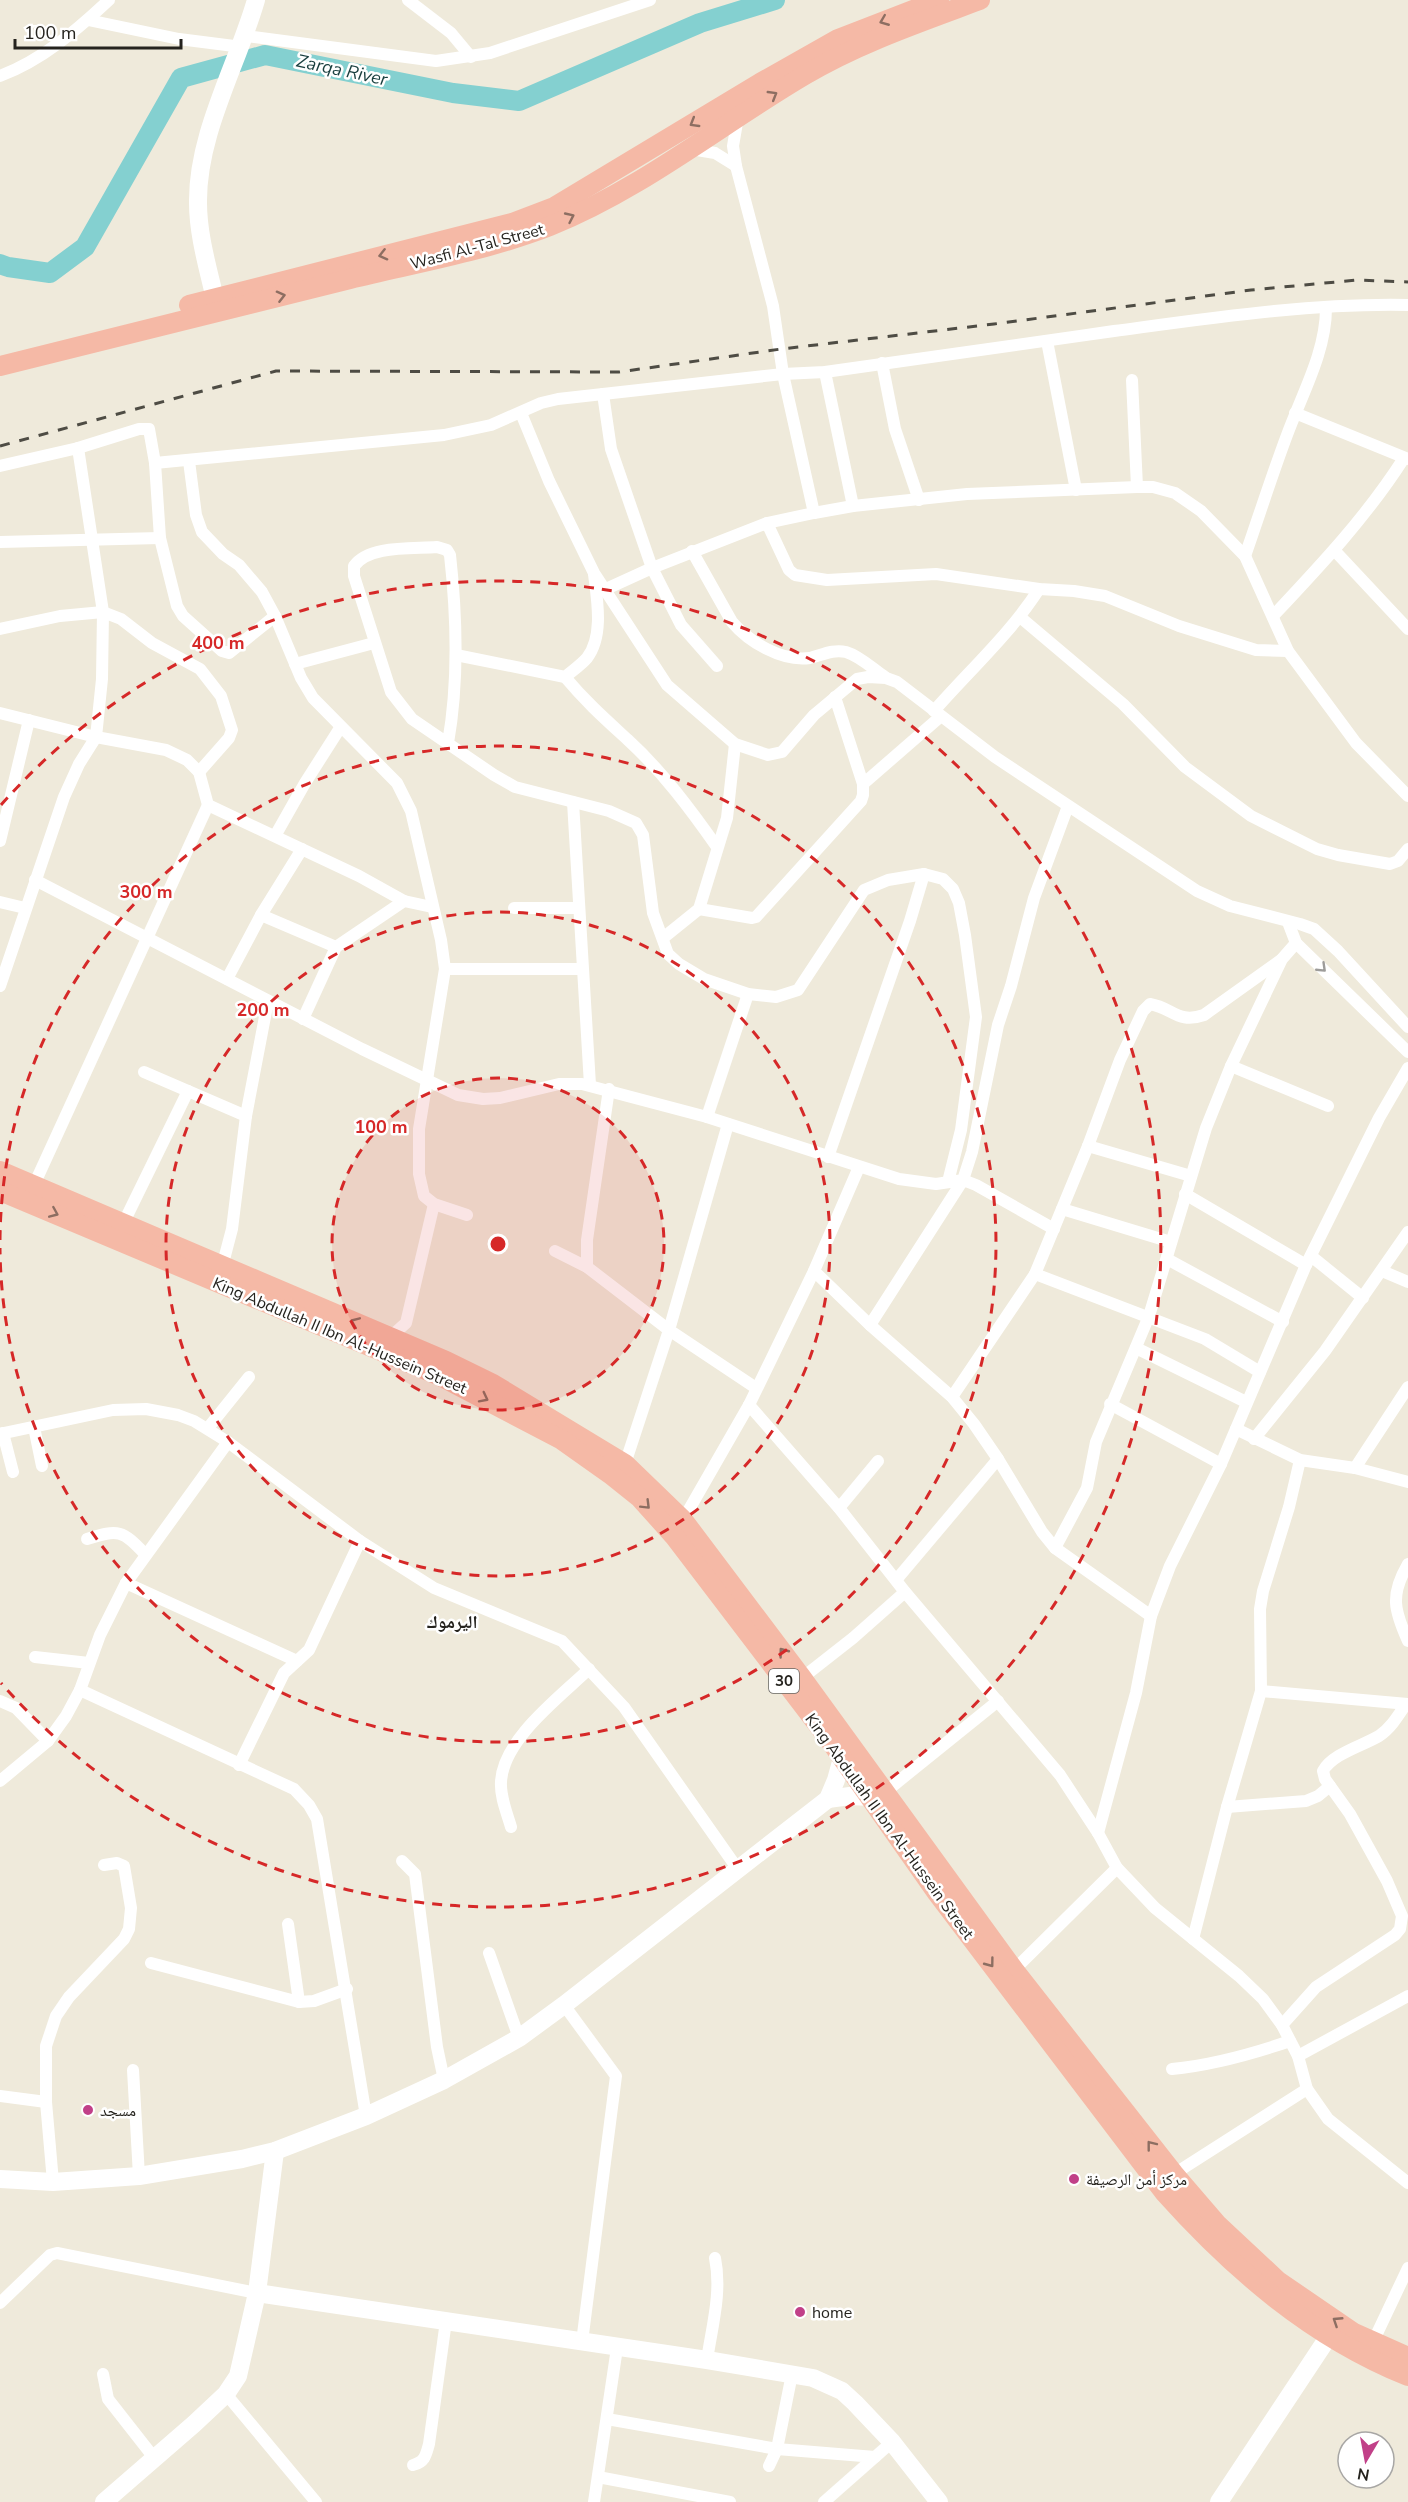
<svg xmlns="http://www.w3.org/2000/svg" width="1408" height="2502" viewBox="0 0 1408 2502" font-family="'Nunito Sans','Noto Naskh Arabic',sans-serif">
	<rect width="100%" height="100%" fill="#efeadb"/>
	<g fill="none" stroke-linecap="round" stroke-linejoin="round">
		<polyline stroke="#84d0d0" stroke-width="20" points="0,264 8,267 50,273 85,247 181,78 265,55 453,93 519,101 700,23 775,0"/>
		<g stroke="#fff" stroke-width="12">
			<polyline points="408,0 451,33 471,57"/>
			<polyline points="88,20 179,39 242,47"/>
			<polyline points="246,36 436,61 490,53 650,0"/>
			<path d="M0,76C42,60 76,31 109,0"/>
			<polyline points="738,117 733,146 736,166 773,306 783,374 814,513"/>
			<polyline points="691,149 715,153 736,166"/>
			<polyline points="1047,341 1076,490"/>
			<polyline points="882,363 895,429 919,500"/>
			<polyline points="825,372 853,506"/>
			<polyline points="1132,380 1137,487"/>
			<polyline points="603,394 611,449 652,568 681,625 717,666"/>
			<polyline points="521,413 549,481 594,573 667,685 735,744 768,755 782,752 814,715 857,679 868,677 886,678 897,682 995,757 1197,891 1230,906 1300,924 1314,929 1338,951 1408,1027"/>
			<polyline points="1295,413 1408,459"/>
			<polyline points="189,461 196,515 202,532 223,554 239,565 262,592 275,616 301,678 313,698 397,783 411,811 441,940 445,969 419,1129 419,1174 424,1196 434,1204 467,1215"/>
			<path d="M155,463L444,435L491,425L541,403L558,399L783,374L825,372C922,358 1018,345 1114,331C1211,318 1310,303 1408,305"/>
			<polyline points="0,466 78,448 139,429 149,429 155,463 160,538 177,606 183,616 222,651 229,653 275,616"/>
			<polyline points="767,523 789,570 795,575 827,580 936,574 1039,589 1074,591 1105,596 1179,626 1256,650 1288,651"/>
			<polyline points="0,542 160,538"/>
			<path d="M692,551L732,622C749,642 782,662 810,658C822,655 833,649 846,652C860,656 873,669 885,677"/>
			<polyline points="1335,551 1408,629"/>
			<path d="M1245,556C1259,516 1272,475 1287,435C1302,394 1326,352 1326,308"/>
			<polyline points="606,589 652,568 767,523 814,513 853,506 967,494 1137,487 1153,487 1175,493 1201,511 1245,556 1288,651 1356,743 1408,796"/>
			<path d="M1274,615C1321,565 1367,516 1404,458"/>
			<polyline points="1020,617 1123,704 1185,767 1251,816 1317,849 1338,855 1390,864 1398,861 1408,849"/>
			<polyline points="0,629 60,616 103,612 121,619 152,643 200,669 221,696 232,730 229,738 199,772"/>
			<path d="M456,655L565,677C572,671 581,665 587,658C604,636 597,599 594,574"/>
			<polyline points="295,664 374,643"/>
			<path d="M565,677C586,702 604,718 628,740C662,771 691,810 717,847"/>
			<path d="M934,711C969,671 1011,633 1039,589"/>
			<polyline points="0,713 96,737 166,750 187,760 199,772 208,805 359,876 404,901 432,907"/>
			<path d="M448,743C459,681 457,618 450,555L447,550L437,547C412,549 369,545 354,566V576L391,692L412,719L494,775L515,787L609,811L636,823L643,835L653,913L668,954L679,964L704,979L748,994L776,997L798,990L864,890L888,880L924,874L943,879L953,889L959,903L965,935L976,1017L961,1130L948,1182"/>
			<polyline points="863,784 940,717"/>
			<polyline points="573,802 590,1085"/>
			<polyline points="275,836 305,783 340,728"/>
			<polyline points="0,841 29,720"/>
			<polyline points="35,880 362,1049 458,1095 483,1099 500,1098 559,1084 582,1084 707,1117 899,1179 936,1184 963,1180 972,1152 998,1025 1011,986 1034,898 1068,806"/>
			<polyline points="0,902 25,908"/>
			<polyline points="514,908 579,908"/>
			<polyline points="699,909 752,918 756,917 861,801 863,795 863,784 835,697"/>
			<polyline points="261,915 336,947"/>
			<polyline points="1288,922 1296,943 1408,1052"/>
			<polyline points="663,938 699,909 727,818 735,744"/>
			<polyline points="445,969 582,969"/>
			<polyline points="227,979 261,915 302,849"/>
			<polyline points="0,986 64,797 79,764 96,737 102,679 103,612 78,448"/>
			<polyline points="303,1019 336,947 404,901"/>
			<polyline points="1231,1066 1328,1106"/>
			<polyline points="144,1072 246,1116"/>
			<polyline points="609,1089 587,1240 587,1267 669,1330 756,1388"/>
			<polyline points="707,1117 748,994"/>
			<polyline points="1088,1146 1191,1176"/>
			<polyline points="828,1157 910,921 924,874"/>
			<polyline points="34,1185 208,805"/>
			<polyline points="1185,1194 1306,1265"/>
			<polyline points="1062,1209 1171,1242"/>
			<polyline points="123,1224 188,1091"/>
			<polyline points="555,1251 587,1267"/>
			<polyline points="1311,1256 1363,1298"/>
			<polyline points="1167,1259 1283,1322"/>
			<polyline points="222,1267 232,1229 246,1116 268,1001"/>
			<polyline points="814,1271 870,1325 952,1397 974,1424 998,1459 1042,1532 1055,1548 1151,1616"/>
			<polyline points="1382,1271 1408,1282"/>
			<polyline points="1035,1274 1205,1339 1260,1372"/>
			<polyline points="870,1325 963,1180 976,1185 1054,1229"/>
			<polyline points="387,1340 406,1323 434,1204"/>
			<polyline points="1136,1348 1246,1402"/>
			<path d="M952,1397L1035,1274L1088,1146L1120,1060L1143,1011L1150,1004C1173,1008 1178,1024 1204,1015L1281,960"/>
			<polyline points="1110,1404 1221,1464"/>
			<polyline points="749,1405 839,1508 905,1592 1060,1775 1098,1833 1117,1868 1155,1908 1239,1976 1263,1999 1282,2025 1298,2056 1307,2089 1328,2119 1408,2183"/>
			<polyline points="34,1427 42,1466"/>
			<polyline points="208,1428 249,1377"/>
			<polyline points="1236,1429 1300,1460 1355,1468 1408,1482"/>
			<polyline points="3,1433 13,1472"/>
			<polyline points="0,1434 113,1410 146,1409 178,1415 194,1421 228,1442 360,1541 434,1588 562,1641 624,1707 737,1868"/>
			<polyline points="1254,1439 1325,1351 1408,1232"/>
			<polyline points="625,1464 669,1330 728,1124"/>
			<polyline points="1355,1468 1408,1387"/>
			<polyline points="839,1508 878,1461"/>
			<polyline points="683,1520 749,1405 814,1271 859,1167"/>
			<path d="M87,1539C119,1529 122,1530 145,1554"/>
			<polyline points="1055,1548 1087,1488 1096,1442 1149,1316 1206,1128 1231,1066 1282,959 1296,943"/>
			<path d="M1408,1564C1390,1595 1394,1610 1408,1641"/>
			<polyline points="897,1579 998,1459"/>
			<polyline points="126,1583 297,1661"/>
			<polyline points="35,1657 89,1663"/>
			<polyline points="802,1678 853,1638 905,1592"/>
			<polyline points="80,1690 294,1789 309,1805 317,1819 366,2116"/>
			<polyline points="1261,1691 1408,1704"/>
			<polyline points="0,1701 16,1708 48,1741"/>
			<polyline points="239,1765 284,1673 309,1650 360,1541"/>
			<polyline points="0,1781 48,1741 66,1716 80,1690 100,1635 126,1583 228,1442"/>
			<polyline points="884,1793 998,1701"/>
			<polyline points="1227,1807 1306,1801 1318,1796 1330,1786"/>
			<path d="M511,1827C507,1813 500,1797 501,1782C503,1739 560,1697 589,1669"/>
			<polyline points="1098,1833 1136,1693 1151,1616 1170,1566 1221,1464 1306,1265 1379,1118 1408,1068"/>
			<polyline points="402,1861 415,1874 437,2047 444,2080"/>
			<polyline points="288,1924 299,2002"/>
			<polyline points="1193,1939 1227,1807 1261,1691 1260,1609 1263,1591 1289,1507 1300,1460"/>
			<polyline points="489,1953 519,2038"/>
			<polyline points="151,1963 299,2002 314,2001 347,1989"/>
			<polyline points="1014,1970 1117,1868"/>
			<polyline points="564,2005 616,2076 582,2342"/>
			<path d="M1282,2025L1316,1987L1395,1935L1400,1929L1402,1916L1387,1881L1350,1814L1325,1779L1323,1771C1332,1754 1362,1746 1379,1736C1391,1728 1398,1716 1406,1704"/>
			<polyline points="1298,2056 1408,1996"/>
			<path d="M1172,2069C1213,2065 1252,2054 1290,2041"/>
			<polyline points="133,2070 139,2176"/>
			<polyline points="0,2096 46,2102"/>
			<polyline points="1174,2174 1307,2089"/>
			<polyline points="53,2182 46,2102 46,2046 56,2016 69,1997 124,1939 129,1929 131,1908 124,1866 117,1863 104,1865"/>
			<polyline points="0,2303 50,2255 57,2253 257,2293"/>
			<polyline points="1373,2342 1408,2268"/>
			<path d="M707,2360C712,2326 722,2292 715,2258"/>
			<polyline points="103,2374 108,2399 155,2459"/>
			<polyline points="226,2394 316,2502"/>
			<polyline points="607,2419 777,2449 875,2457"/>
			<path d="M413,2465C425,2462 426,2455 429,2444L446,2321"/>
			<polyline points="769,2466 777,2449 792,2374"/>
			<polyline points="598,2477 730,2502"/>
			<polyline points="594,2502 617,2348"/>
			<polyline points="824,2502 892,2442"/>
		</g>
		<g stroke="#fff" stroke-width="18">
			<path d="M215,299C208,268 198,235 198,203C197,134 237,66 256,0"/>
			<polyline points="828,1799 850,1796 871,1797"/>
			<polyline points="0,2179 53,2182 139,2176 242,2159 275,2151 366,2116 444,2080 519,2038 564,2005 828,1799 836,1780 842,1758"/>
			<polyline points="257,2293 707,2360 813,2378 842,2391 855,2403 892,2442 939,2502"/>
			<polyline points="104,2502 194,2424 226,2394 238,2376 257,2293 275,2151"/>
			<polyline points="1219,2502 1329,2336"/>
		</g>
		<g stroke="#f5b9a6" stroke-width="20">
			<polyline points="189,305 512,223 554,207 760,83 838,39 939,0"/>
			<path d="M0,366C117,337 233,308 350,279C416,263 486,251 550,226C642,189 720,125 805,75C859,43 921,22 980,0"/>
			<polyline points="0,1171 446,1361 493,1384 625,1464 683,1520 802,1678 1014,1970 1174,2174 1217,2224 1278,2281 1354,2333 1408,2357"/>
			<path d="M0,1191L438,1375L562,1440L610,1474L640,1498L674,1536L831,1742L937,1893L1164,2192C1233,2269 1311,2337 1408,2376"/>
		</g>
		<polyline stroke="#4e4c44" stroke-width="3" stroke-dasharray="10 10" stroke-linecap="butt" points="0,446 276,371 619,372 781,349 994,324 1251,290 1357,280 1408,282"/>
	</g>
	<defs><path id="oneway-chevron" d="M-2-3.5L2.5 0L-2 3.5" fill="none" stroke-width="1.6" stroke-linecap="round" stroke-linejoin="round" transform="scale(1.5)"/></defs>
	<g stroke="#8d6e62">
		<use href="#oneway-chevron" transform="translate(884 21) rotate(158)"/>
		<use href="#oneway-chevron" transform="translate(773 95) rotate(-31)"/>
		<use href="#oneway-chevron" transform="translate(694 123) rotate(149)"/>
		<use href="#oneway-chevron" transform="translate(570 217) rotate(-25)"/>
		<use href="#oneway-chevron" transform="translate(383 255) rotate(166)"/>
		<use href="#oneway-chevron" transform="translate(281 296) rotate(-14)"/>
		<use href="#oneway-chevron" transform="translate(54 1213) rotate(23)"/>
		<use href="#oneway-chevron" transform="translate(355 1322) rotate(-157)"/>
		<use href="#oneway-chevron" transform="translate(484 1398) rotate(27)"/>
		<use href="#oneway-chevron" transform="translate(646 1505) rotate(45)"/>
		<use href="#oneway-chevron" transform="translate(783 1652) rotate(-127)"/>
		<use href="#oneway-chevron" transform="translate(990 1963) rotate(53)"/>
		<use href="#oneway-chevron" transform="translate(1151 2145) rotate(-128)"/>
		<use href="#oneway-chevron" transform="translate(1337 2321) rotate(-147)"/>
	</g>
	<use stroke="#9d9c9a" href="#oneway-chevron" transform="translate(1322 968) rotate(44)"/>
	<circle cx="498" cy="1244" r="166" fill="#d62828" fill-opacity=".12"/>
	<g fill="none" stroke="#d62828" stroke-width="3" stroke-dasharray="10 8">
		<circle cx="498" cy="1244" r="166"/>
		<circle cx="498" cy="1244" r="332"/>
		<path d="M0 1240A498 498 0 1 1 0 1248"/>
		<path d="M1 805A663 663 0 1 1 1 1683"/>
	</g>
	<g fill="#c14088" stroke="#fff" stroke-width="2">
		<circle cx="88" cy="2110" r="6"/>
		<circle cx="1074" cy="2179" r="6"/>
		<circle cx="800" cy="2312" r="6"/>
	</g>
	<g text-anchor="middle" stroke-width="5" stroke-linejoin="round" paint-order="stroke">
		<rect fill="#fff" stroke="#666562" stroke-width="1.5" x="769" y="1669" width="30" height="24" rx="4.5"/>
		<g font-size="15" font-weight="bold" fill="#25231e">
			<text x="784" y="1686">30</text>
		</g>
		<g font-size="16" fill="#25231e" stroke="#fff">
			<text transform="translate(477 246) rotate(-15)" y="6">Wasfi Al-Tal Street</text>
			<text transform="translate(340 1335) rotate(23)" y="6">King Abdullah II Ibn Al-Hussein Street</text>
			<text transform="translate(890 1826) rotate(54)" y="6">King Abdullah II Ibn Al-Hussein Street</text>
		</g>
		<g font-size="16" fill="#25231e" stroke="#fff" text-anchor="start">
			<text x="100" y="2116">مسجد</text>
			<text x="1086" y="2185">مركز أمن الرصيفة</text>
			<text x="812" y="2318">home</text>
		</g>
		<g font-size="18" font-style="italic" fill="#1a3f3f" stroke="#fff">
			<text transform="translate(342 70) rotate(12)" y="6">Zarqa River</text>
		</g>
		<g font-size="18" font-weight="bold" fill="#25231e" stroke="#fff">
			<text x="452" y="1628">اليرموك</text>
		</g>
	</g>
	<circle cx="498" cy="1244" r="9" fill="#d62828" stroke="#fff" stroke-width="3"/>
	<g font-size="18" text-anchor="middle" font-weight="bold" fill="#d62828" stroke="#fff" stroke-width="5" stroke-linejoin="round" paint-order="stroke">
		<text x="218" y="649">400 m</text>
		<text x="146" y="898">300 m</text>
		<text x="263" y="1016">200 m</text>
		<text x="381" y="1133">100 m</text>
	</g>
	<g transform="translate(1366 2460) rotate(190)"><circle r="28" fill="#ffffff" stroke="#a8a7a5" stroke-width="1.5"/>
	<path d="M0-4.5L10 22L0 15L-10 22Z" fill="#c14088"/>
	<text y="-9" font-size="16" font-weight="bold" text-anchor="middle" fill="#25231e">N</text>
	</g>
	<path d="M15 39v9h166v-9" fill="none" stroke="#25231e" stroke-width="3"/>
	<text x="24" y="39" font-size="18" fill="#25231e" stroke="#ffffff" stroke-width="4.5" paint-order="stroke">100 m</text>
</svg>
